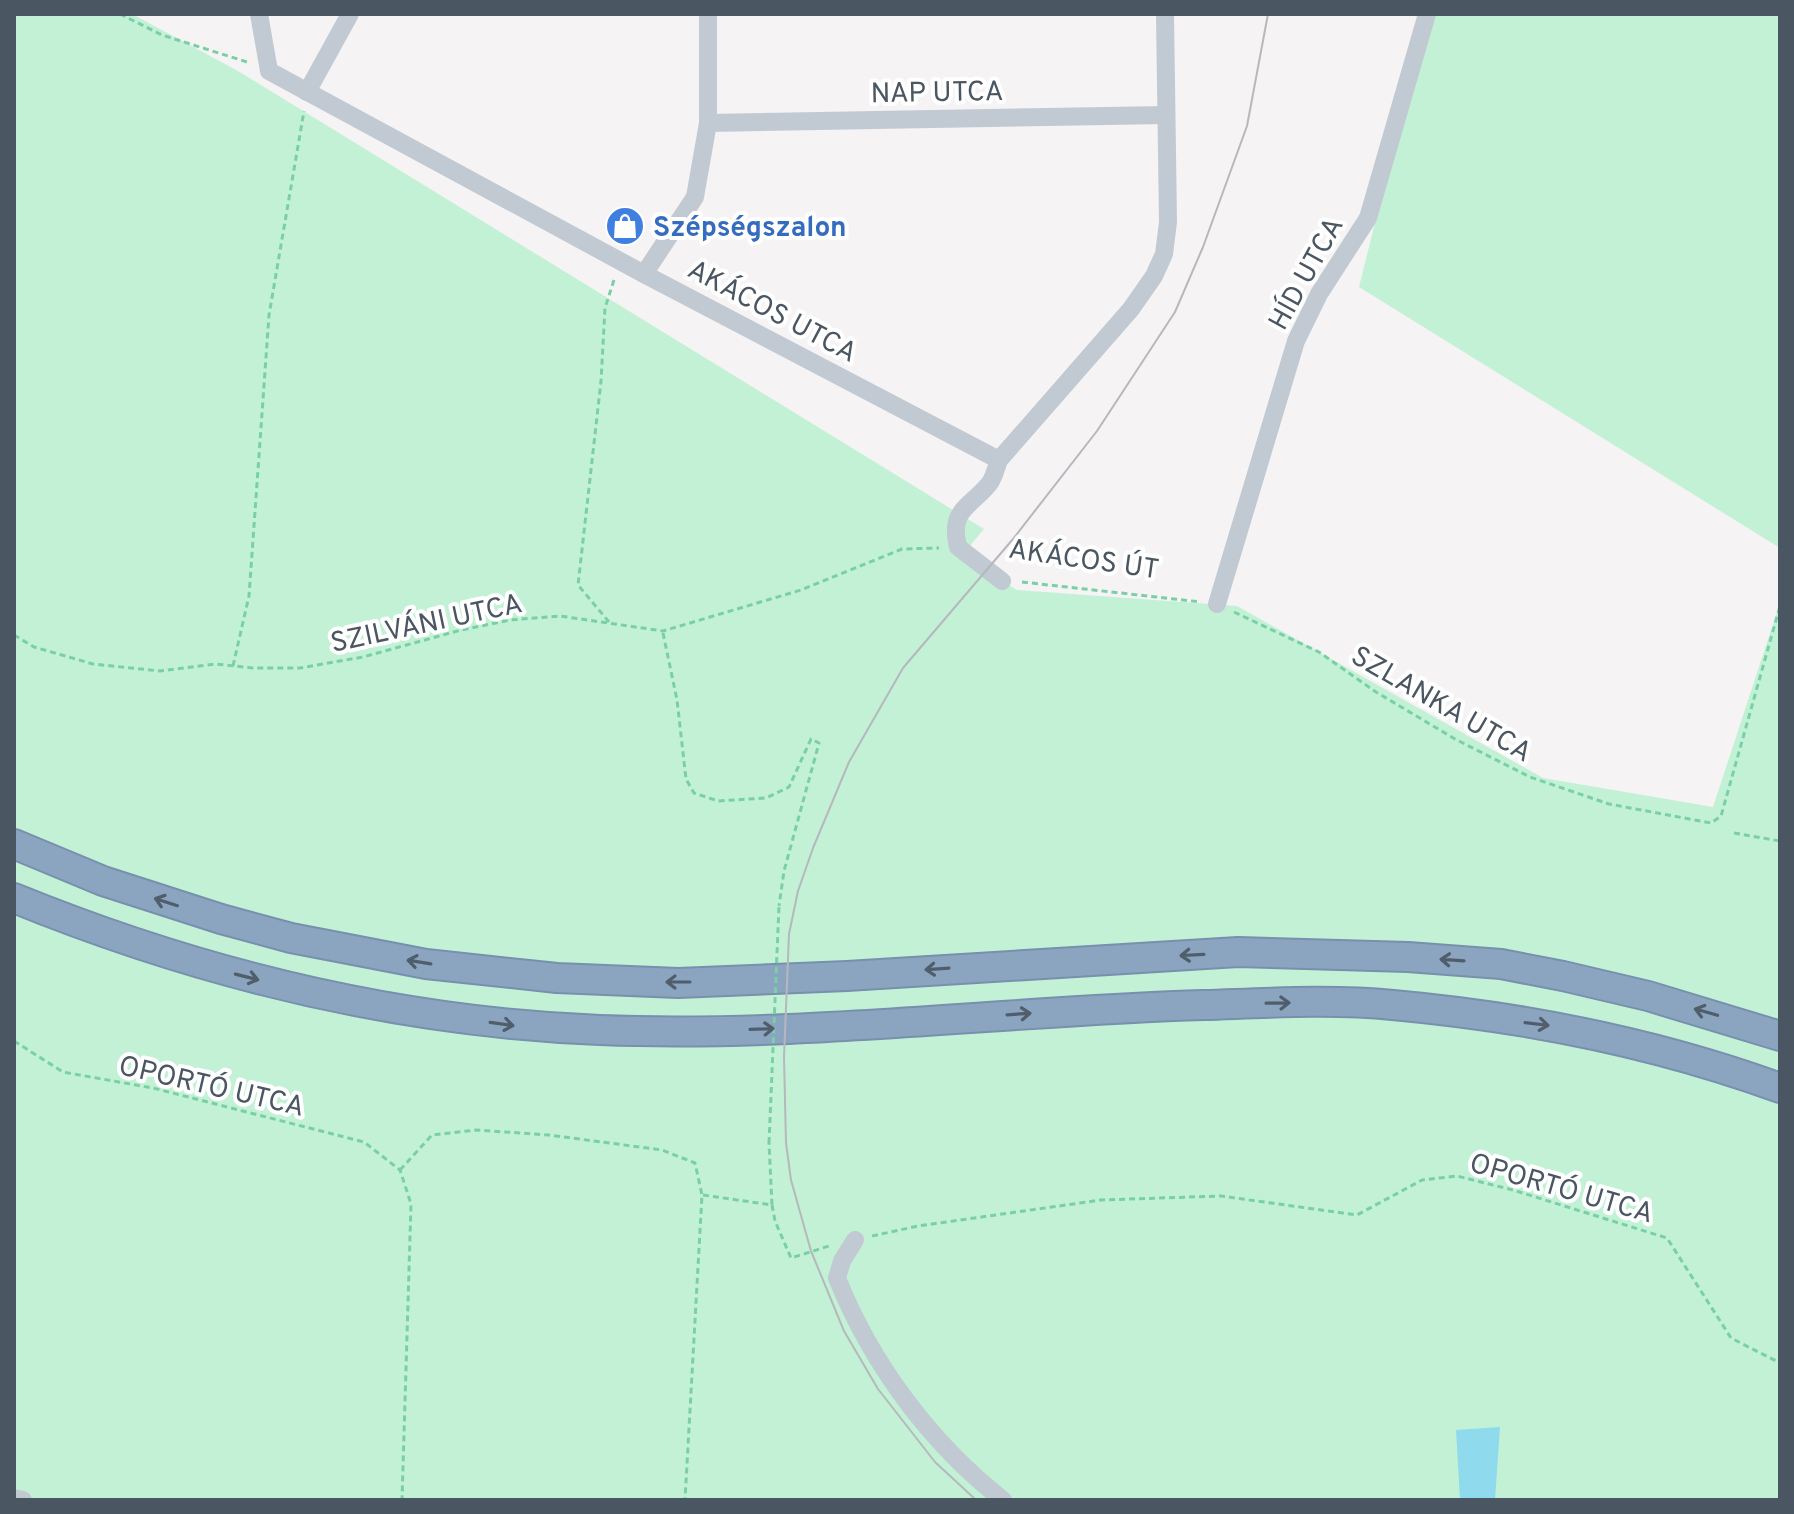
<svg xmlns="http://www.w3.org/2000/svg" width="1794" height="1514" viewBox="0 0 1794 1514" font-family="Overpass,sans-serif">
	<rect width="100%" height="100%" fill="#f5f3f3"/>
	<g fill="#c3f1d5">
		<polygon points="14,14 132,14 238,71 984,529 968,548 1002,581 1017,590 1237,606 1543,778 1713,807 1780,603 1780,1500 14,1500"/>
		<polygon points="1427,14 1780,14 1780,548 1359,287"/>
	</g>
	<polygon fill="#90daee" points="1500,1427 1495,1500 1460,1500 1456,1430"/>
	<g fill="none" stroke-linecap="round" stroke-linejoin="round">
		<defs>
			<g id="highway">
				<polyline points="14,844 103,881 221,919 291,938 426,964 557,978 678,983 847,976 1238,952 1408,957 1501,964 1563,976 1648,996 1780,1036"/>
				<path d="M14,898C201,974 398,1022 600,1030C801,1038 1003,1011 1204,1005C1267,1003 1331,999 1393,1005C1525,1017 1656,1043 1780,1088"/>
			</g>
		</defs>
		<use href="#highway" stroke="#7690ad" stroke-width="32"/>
		<g stroke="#7ad0a6" stroke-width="3" stroke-dasharray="6 4" stroke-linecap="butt">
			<polyline points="120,14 162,35 247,62"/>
			<polyline points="1022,582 1201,602"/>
			<polyline points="1234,612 1319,652 1376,692 1455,739 1530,777 1609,804 1711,823 1721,816 1780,606"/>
			<polyline points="609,622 578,585 601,381 605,308 614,280"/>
			<polyline points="663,633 677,700 686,779 694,793 718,801 766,798 789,787 811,739 819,743 784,871 779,906"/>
			<polyline points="14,635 34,647 93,664 160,671 216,664 253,668 300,668 363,657 461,630 510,620 560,616 663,631 801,590 902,549 939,548"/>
			<polyline points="233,666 249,596 269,315 304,111"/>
			<polyline points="1734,833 1780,841"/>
			<polyline points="14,1041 63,1072 153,1088 364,1142 400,1170 411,1204 402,1500"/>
			<polyline points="400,1170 432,1135 476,1130 549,1135 662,1150 695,1163 702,1195 685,1500"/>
			<polyline points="703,1195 772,1205 769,1143"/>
			<polyline points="772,1205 775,1221 791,1258 829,1246"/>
			<polyline points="872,1236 918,1226 1101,1200 1221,1196 1357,1215 1422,1180 1457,1176 1513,1190 1667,1238 1731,1338 1780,1363"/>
		</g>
		<g stroke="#c1cad2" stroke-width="18">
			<polyline points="259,14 269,71 644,274 999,460"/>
			<polyline points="307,92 350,14"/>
			<polyline points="708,123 1166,115"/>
			<polyline points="644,274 695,197 708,123 708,14"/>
			<path d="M1002,581L958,547C949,510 969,508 989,484C994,478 996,468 999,460L1131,309L1154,276L1164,254L1168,222L1165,14"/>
			<polyline points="1217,604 1296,341 1319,294 1368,218 1427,14"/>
			<path d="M855,1240L842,1261L837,1278C871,1363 930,1443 1003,1500"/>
			<polyline points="14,1498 23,1500"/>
		</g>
		<use href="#highway" stroke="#8ba5c1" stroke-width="28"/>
		<polyline stroke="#b5b8bd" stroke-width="2" points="976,1500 935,1462 878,1389 844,1331 811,1251 791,1180 786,1143 784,1057 789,934 798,891 813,848 849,762 903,668 1013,539 1097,431 1175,312 1203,247 1247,126 1268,14"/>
		<polyline stroke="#7ad0a6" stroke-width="3" stroke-dasharray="6 4" stroke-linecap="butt" points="769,1143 779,906"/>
	</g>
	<defs><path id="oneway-shaft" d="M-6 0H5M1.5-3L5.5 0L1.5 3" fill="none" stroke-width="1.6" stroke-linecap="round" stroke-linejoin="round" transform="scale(2)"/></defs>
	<g stroke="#505e6b">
		<use href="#oneway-shaft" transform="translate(166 902) rotate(-162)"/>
		<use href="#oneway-shaft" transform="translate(1192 955) rotate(177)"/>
		<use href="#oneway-shaft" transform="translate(1452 960) rotate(-176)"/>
		<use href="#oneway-shaft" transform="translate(419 962) rotate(-171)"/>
		<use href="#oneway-shaft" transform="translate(937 969) rotate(176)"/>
		<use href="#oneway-shaft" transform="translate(247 977) rotate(14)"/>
		<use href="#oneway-shaft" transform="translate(678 982) rotate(180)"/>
		<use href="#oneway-shaft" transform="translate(1278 1003) rotate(-1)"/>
		<use href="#oneway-shaft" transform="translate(1706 1012) rotate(-164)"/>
		<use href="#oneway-shaft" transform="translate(1019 1014) rotate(-4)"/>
		<use href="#oneway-shaft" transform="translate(502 1024) rotate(8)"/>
		<use href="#oneway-shaft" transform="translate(1537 1024) rotate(7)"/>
		<use href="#oneway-shaft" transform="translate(762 1029) rotate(-2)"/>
	</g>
	<defs>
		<symbol id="shop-disc" viewBox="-11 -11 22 22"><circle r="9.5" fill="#3f7fe0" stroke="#fff"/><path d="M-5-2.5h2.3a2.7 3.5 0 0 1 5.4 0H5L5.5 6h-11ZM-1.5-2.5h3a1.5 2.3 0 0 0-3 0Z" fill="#fff"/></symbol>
	</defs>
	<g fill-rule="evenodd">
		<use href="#shop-disc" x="603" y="204" width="44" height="44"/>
	</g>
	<g text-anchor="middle" stroke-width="8" stroke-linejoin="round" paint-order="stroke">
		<g font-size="28" fill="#4a5661" stroke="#fff">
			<text transform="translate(937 91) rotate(-1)" y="10">NAP UTCA</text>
			<text transform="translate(1305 273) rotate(-61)" y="10">HÍD UTCA</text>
			<text transform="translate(773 310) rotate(28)" y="10">AKÁCOS UTCA</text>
			<text transform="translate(1084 558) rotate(8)" y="10">AKÁCOS ÚT</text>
			<text transform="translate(426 622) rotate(-12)" y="10">SZILVÁNI UTCA</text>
			<text transform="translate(1442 703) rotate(30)" y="10">SZLANKA UTCA</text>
			<text transform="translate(212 1085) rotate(13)" y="10">OPORTÓ UTCA</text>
			<text transform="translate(1562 1187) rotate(16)" y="10">OPORTÓ UTCA</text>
		</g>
		<g font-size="28" font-weight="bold" fill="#366cbe" stroke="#fff" text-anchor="start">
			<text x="653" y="236">Szépségszalon</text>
		</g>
	</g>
	<rect width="1794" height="1514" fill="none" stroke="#4a5661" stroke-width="32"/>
</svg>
